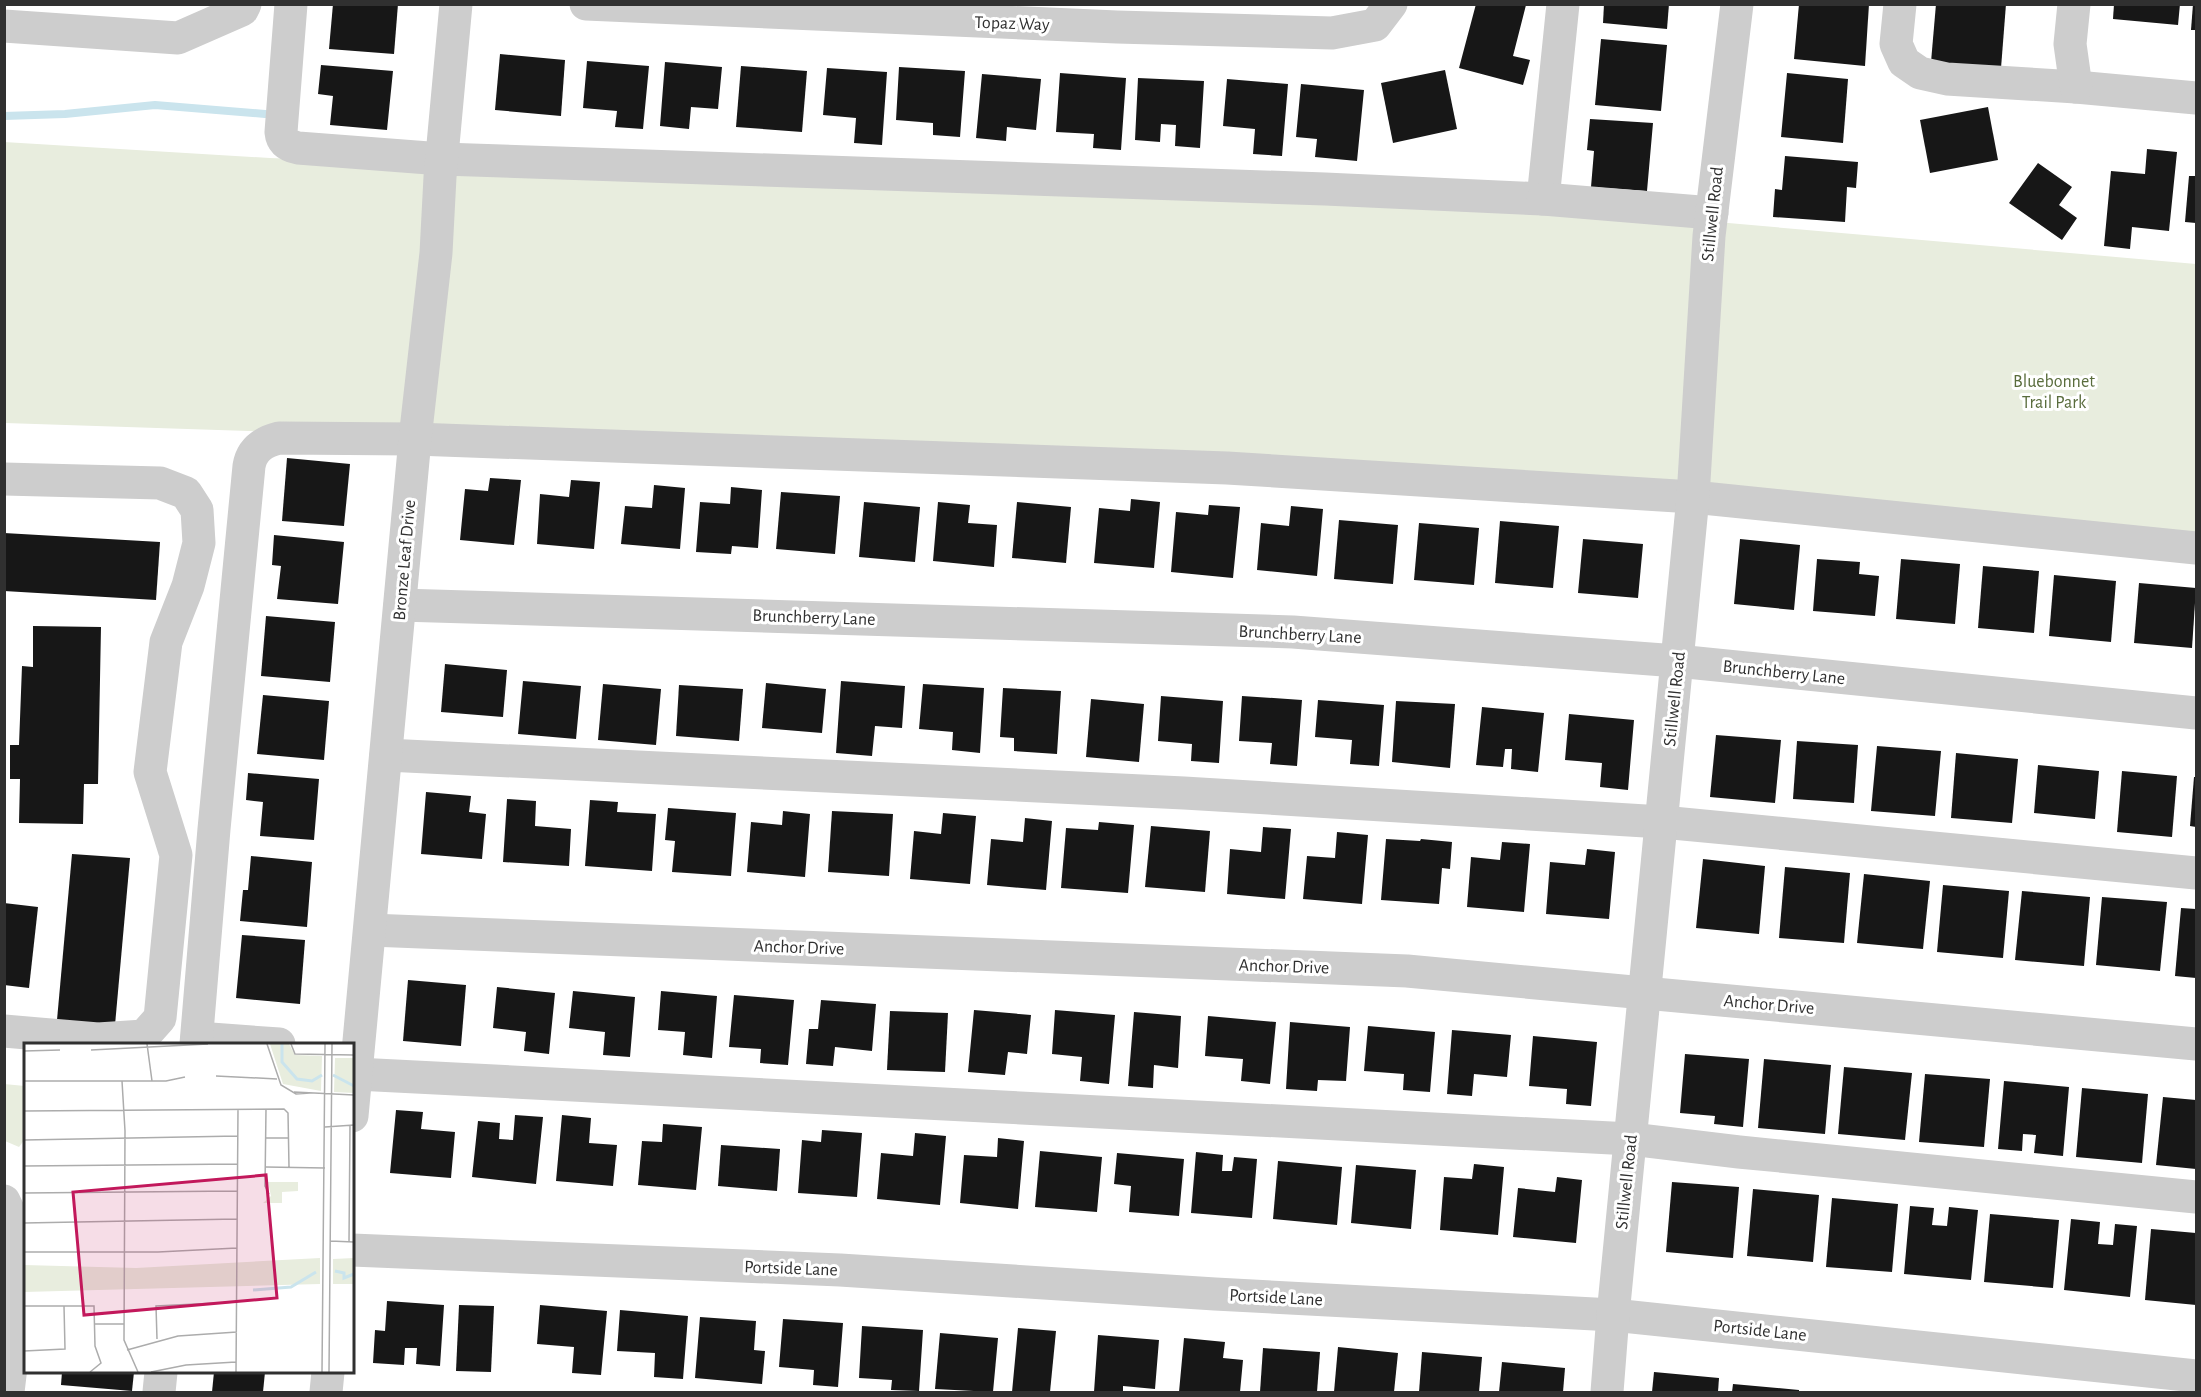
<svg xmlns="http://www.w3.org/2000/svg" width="2201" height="1397" viewBox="0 0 2201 1397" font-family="'Alegreya Sans',sans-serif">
	<rect width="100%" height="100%" fill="#fff"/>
	<g fill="#e8edde">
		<polygon points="4,142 270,158 1533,206 2196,264 2196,549 1563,474 5,423"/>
		<polygon points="4,1084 25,1086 25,1139 19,1147 5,1141"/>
	</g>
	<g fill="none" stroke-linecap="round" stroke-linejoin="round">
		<polyline stroke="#cae4ed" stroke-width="8" points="4,116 65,114 155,105 265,114"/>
	</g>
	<g fill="#171717">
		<polygon points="333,4 398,4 394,54 329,49"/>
		<polygon points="1476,4 1526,5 1513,56 1530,60 1523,85 1459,68"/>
		<polygon points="1604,4 1669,4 1667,29 1603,23"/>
		<polygon points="1799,4 1869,4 1865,66 1794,59"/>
		<polygon points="1936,4 2006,4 2001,68 1931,62"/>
		<polygon points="2114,4 2180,4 2178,25 2113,19"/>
		<polygon points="2193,4 2196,4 2196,30 2191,30"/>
		<polygon points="1601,39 1667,45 1661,111 1595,105"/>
		<polygon points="500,54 565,60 561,116 495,110"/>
		<polygon points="587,61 649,66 643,129 615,127 617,111 583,108"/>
		<polygon points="665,62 722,67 718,109 691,107 689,129 660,126"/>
		<polygon points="321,65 393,71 387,130 330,125 333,96 318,94"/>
		<polygon points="741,66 807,71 802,132 736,127"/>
		<polygon points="899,67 965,71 960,137 933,135 933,123 896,120"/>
		<polygon points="827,68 887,72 882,145 854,143 856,118 823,115"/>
		<polygon points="1445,70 1457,129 1393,143 1381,83"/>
		<polygon points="1060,73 1126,78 1121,150 1093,148 1094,134 1056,132"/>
		<polygon points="1787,73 1848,79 1843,143 1781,137"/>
		<polygon points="982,74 1041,79 1036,130 1007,127 1006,141 976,138"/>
		<polygon points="1138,78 1204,81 1200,148 1175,146 1176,125 1161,124 1160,142 1135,140"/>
		<polygon points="1227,79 1288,84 1282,156 1253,154 1255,129 1223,126"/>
		<polygon points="1301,84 1364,90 1357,161 1315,157 1317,139 1296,137"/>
		<polygon points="1988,107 1998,160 1930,173 1920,120"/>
		<polygon points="1590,119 1653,123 1647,191 1591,187 1594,151 1587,150"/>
		<polygon points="2147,149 2177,152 2169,231 2132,227 2130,249 2104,246 2111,171 2145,174"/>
		<polygon points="1785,156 1858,162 1856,188 1847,187 1845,222 1773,217 1775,189 1782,190"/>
		<polygon points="2038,163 2072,187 2059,205 2077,218 2062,240 2009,203"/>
		<polygon points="2189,176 2196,176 2196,223 2185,222"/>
		<polygon points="287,458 350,464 344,526 282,521"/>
		<polygon points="490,478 521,480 514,545 460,540 465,489 488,491"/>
		<polygon points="571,480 600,482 594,549 537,544 540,494 569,497"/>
		<polygon points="654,485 685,488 680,549 621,544 625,506 652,508"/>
		<polygon points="731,487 762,490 758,548 732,546 731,554 696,552 700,502 730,504"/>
		<polygon points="781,492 840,496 835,554 776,549"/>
		<polygon points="1131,499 1160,502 1154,568 1094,563 1099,508 1130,511"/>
		<polygon points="864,502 920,507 915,562 859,557"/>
		<polygon points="938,502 970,505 968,523 997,525 994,567 933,561"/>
		<polygon points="1017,502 1071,507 1066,563 1012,558"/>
		<polygon points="1209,505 1240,507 1233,578 1171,572 1176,512 1208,515"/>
		<polygon points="1291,506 1323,509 1317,576 1257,570 1261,523 1289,526"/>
		<polygon points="1339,520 1398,525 1393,584 1334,579"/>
		<polygon points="1500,521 1559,526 1553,588 1495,583"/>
		<polygon points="1419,523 1479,528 1474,585 1414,580"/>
		<polygon points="4,533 160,542 156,600 4,591"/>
		<polygon points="274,535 344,542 338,604 277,599 281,566 272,565"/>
		<polygon points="1583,539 1643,544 1638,598 1578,593"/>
		<polygon points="1740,539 1800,545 1794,610 1734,604"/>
		<polygon points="1817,559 1860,562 1859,574 1879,576 1875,616 1813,611"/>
		<polygon points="1901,559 1960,564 1955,624 1896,619"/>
		<polygon points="1983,566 2039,571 2034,633 1978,628"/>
		<polygon points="2054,575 2116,581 2111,642 2049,636"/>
		<polygon points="2139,583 2196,588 2192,648 2134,643"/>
		<polygon points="266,616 335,622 330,682 261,676"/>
		<polygon points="33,626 101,627 98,784 84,784 83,824 19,823 20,779 10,779 10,745 19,745 22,666 33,667"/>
		<polygon points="445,664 507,670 503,717 441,712"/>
		<polygon points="523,681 581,686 576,739 518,734"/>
		<polygon points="841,681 905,686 902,728 875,726 872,756 836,753"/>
		<polygon points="766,683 826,689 822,733 762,728"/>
		<polygon points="603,684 661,689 656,745 598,740"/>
		<polygon points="923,684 984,688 980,753 952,750 953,732 919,729"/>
		<polygon points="679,685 743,689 739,741 676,736"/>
		<polygon points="1003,688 1061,691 1057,754 1014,751 1014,738 1000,737"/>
		<polygon points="263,695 329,701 324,760 257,754"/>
		<polygon points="1161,696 1223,701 1219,763 1191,761 1192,744 1158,741"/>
		<polygon points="1242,696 1302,700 1297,766 1270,764 1272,743 1239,741"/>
		<polygon points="1091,699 1144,704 1139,762 1086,757"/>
		<polygon points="1318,700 1384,705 1379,766 1350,764 1352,740 1315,737"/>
		<polygon points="1396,701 1455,704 1450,768 1392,762"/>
		<polygon points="1482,707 1544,713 1538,772 1511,769 1512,749 1505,749 1503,767 1476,765"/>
		<polygon points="1569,714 1634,720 1628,790 1600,787 1602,763 1565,760"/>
		<polygon points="1716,735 1781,740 1775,803 1710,797"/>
		<polygon points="1797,741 1858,745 1854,803 1793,799"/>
		<polygon points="1877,746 1941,751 1935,816 1871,811"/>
		<polygon points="1956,753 2018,759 2012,823 1951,818"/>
		<polygon points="2038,765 2099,771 2095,819 2034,813"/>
		<polygon points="2122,771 2177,776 2172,837 2117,832"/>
		<polygon points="248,773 319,779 314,840 260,836 263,802 246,800"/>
		<polygon points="2194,777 2196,777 2196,827 2190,826"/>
		<polygon points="426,792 471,796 469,812 486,814 482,859 421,854"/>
		<polygon points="507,799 536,801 535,826 571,829 569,866 503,862"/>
		<polygon points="590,800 618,802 617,812 656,814 652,871 585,866"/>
		<polygon points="668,808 736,813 731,876 672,872 675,841 665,840"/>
		<polygon points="783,811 810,814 805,877 747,872 751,822 782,825"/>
		<polygon points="832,811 893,814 889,876 828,872"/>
		<polygon points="943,813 976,816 970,884 910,879 914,831 941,834"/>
		<polygon points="1025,818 1052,821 1046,890 987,885 991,839 1023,842"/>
		<polygon points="1099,822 1134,825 1128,893 1061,888 1066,828 1098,830"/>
		<polygon points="1151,826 1210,831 1205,892 1145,887"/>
		<polygon points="1263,827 1291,829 1285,899 1227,894 1230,849 1261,852"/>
		<polygon points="1337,832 1368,835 1362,904 1303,899 1307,856 1335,858"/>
		<polygon points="1386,839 1420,841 1421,839 1452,842 1450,869 1442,868 1439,904 1381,900"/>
		<polygon points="1502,842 1530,844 1524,912 1467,907 1471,857 1500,860"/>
		<polygon points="1587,849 1615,852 1609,919 1546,914 1550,862 1585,865"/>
		<polygon points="72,854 130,858 115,1025 57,1020"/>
		<polygon points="251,856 312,862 307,927 240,921 243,890 248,890"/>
		<polygon points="1703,859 1765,866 1759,934 1696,928"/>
		<polygon points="1785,867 1850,873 1844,943 1779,938"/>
		<polygon points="1864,874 1930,881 1923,949 1857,943"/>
		<polygon points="1943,885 2009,891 2003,958 1937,952"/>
		<polygon points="2022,891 2090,897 2084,966 2015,960"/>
		<polygon points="2102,897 2167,902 2160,971 2096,965"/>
		<polygon points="4,903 38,907 29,988 4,985"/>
		<polygon points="2181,908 2196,909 2196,978 2175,976"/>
		<polygon points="242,935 305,940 300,1004 236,998"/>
		<polygon points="408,980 466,985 461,1046 403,1041"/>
		<polygon points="497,987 555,993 549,1054 524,1051 526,1032 493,1028"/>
		<polygon points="573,991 635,997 630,1057 603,1055 605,1032 569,1028"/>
		<polygon points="661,991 717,996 712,1058 683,1055 685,1032 658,1030"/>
		<polygon points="734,995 794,1000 788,1065 760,1063 761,1049 729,1047"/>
		<polygon points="821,1000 876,1004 872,1051 835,1047 833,1066 806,1064 809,1029 818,1029"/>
		<polygon points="974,1010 1031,1015 1027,1054 1008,1052 1005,1075 968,1072"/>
		<polygon points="1055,1010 1115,1015 1109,1084 1080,1081 1082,1057 1052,1054"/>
		<polygon points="890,1011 948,1013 945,1072 887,1070"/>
		<polygon points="1134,1012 1181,1016 1178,1068 1154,1065 1153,1088 1128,1086"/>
		<polygon points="1208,1016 1276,1022 1270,1084 1241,1081 1243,1059 1205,1056"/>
		<polygon points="1290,1022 1350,1027 1346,1081 1318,1080 1317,1091 1286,1089"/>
		<polygon points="1368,1026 1435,1032 1430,1092 1403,1090 1404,1074 1364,1071"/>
		<polygon points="1452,1030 1511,1035 1507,1077 1474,1074 1472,1096 1447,1094"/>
		<polygon points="1533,1036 1597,1042 1591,1106 1566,1104 1567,1089 1529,1086"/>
		<polygon points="1685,1054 1749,1059 1743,1127 1714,1124 1715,1116 1680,1113"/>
		<polygon points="1764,1059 1831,1065 1825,1134 1758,1128"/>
		<polygon points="1844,1067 1912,1073 1905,1140 1838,1134"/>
		<polygon points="1925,1074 1990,1079 1984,1147 1919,1142"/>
		<polygon points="2004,1081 2069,1087 2063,1156 2034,1153 2036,1135 2023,1134 2022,1151 1998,1149"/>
		<polygon points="2082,1088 2148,1094 2142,1163 2076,1157"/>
		<polygon points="2163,1097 2196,1100 2196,1169 2156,1165"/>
		<polygon points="396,1110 423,1112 421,1129 455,1132 451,1178 390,1173"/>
		<polygon points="515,1115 543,1117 536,1184 472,1177 478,1121 500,1123 499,1139 513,1140"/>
		<polygon points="562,1115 591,1118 589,1143 617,1145 613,1186 556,1181"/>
		<polygon points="663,1124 702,1127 696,1190 638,1185 642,1141 662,1142"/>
		<polygon points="822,1130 862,1133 857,1197 798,1193 802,1140 821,1142"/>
		<polygon points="915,1133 946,1136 940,1205 877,1199 881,1153 913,1156"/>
		<polygon points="998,1138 1024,1141 1018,1209 960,1203 964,1155 997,1157"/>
		<polygon points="721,1145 780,1149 777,1191 718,1186"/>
		<polygon points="1040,1151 1102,1157 1097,1212 1035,1207"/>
		<polygon points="1196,1152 1223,1155 1222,1171 1232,1171 1234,1157 1257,1159 1252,1218 1191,1213"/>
		<polygon points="1117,1153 1184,1159 1179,1216 1129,1212 1131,1186 1114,1184"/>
		<polygon points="1278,1161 1342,1167 1337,1225 1273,1219"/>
		<polygon points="1474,1164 1504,1167 1498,1235 1440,1230 1444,1177 1472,1179"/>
		<polygon points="1356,1165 1416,1170 1411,1229 1351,1223"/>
		<polygon points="1557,1177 1582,1180 1576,1243 1513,1237 1518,1188 1555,1192"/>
		<polygon points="1672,1182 1739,1187 1733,1258 1666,1252"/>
		<polygon points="1753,1189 1819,1195 1813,1262 1747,1256"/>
		<polygon points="1832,1198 1898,1204 1892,1272 1826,1267"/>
		<polygon points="1910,1206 1934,1208 1932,1225 1947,1226 1949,1207 1978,1210 1971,1280 1904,1274"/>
		<polygon points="1990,1214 2059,1220 2053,1288 1984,1282"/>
		<polygon points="2071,1219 2100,1222 2098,1244 2113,1245 2115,1224 2137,1226 2130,1297 2064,1290"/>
		<polygon points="2151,1229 2196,1233 2196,1305 2145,1300"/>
		<polygon points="387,1301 444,1305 440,1366 416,1364 417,1348 405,1348 404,1365 373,1363 375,1330 385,1331"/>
		<polygon points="459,1305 494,1306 491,1372 456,1371"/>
		<polygon points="540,1305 607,1311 601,1375 572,1373 574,1347 537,1344"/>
		<polygon points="620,1310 688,1316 683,1379 654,1377 655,1353 617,1351"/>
		<polygon points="700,1317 756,1321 754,1350 765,1351 762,1384 695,1378"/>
		<polygon points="783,1319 843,1323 838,1387 813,1385 814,1370 779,1367"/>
		<polygon points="862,1326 923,1330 919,1391 891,1390 892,1380 859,1378"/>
		<polygon points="1018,1328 1056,1331 1050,1392 1012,1392"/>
		<polygon points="940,1333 998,1338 993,1392 935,1389"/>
		<polygon points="1098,1335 1159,1340 1155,1389 1123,1386 1123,1392 1094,1392"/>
		<polygon points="1184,1338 1225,1342 1223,1358 1243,1360 1240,1392 1179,1392"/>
		<polygon points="1338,1347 1398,1353 1394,1392 1334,1392"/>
		<polygon points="1263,1348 1320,1352 1317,1392 1260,1392"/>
		<polygon points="1422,1352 1482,1357 1479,1392 1419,1392"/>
		<polygon points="1502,1362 1565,1368 1563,1392 1499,1392"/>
		<polygon points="62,1372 134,1372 132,1391 61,1385"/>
		<polygon points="214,1372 265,1372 263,1392 212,1392"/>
		<polygon points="1654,1372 1719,1378 1718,1392 1652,1392"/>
		<polygon points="1733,1384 1799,1390 1799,1392 1732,1392"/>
	</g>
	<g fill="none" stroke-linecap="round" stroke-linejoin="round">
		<g stroke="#cdcdcd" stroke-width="33">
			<path d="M291,4L281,132C282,142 289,146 298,148L442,159L1325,189L1543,199L1563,4"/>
			<polyline points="586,4 1117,27 1332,33 1375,25 1391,4"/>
			<polyline points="1900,4 1896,44 1904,62 1920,73 1947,79 2076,87 2196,98"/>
			<polyline points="2074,4 2070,44 2076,87"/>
			<polyline points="4,26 178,38 242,10 245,4"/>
			<polyline points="1543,199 1712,213"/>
			<polyline points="4,479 160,483 186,493 197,510 199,543 188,586 166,642 150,772 176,855 160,1018 144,1036 98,1039 4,1031"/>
			<polyline points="400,605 1293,632 1677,661 2196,713"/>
			<polyline points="386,755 1184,793 1662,822 2196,873"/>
			<polyline points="370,930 1407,971 2196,1044"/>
			<polyline points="197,1038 279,1044"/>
			<path d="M196,1044L214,829L249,466C252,449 263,442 279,438L415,439L1227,468L1693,497L2196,548"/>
			<polyline points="356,1074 1631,1139 1739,1152 2196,1197"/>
			<polyline points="352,1116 415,439 436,253 440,177 456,4"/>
			<polyline points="4,1201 20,1235 22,1273 8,1392"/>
			<polyline points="352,1250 840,1270 1215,1294 1613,1315 2196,1376"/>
			<polyline points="159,1392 161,1372"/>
			<polyline points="326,1392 328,1372"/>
			<polyline points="1607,1392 1613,1315 1693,497 1709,236 1737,4"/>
		</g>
	</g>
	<g text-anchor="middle" stroke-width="6" stroke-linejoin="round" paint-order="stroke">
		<g font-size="18" fill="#303030" stroke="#fff">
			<text transform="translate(1012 23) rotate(2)" y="6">Topaz Way</text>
			<text transform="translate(1712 214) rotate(-84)" y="6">Stillwell Road</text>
			<text transform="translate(404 560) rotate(-85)" y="6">Bronze Leaf Drive</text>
			<text transform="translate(814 617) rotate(2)" y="6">Brunchberry Lane</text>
			<text transform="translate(1300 634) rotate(3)" y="6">Brunchberry Lane</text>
			<text transform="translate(1784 672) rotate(6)" y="6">Brunchberry Lane</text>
			<text transform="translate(1674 699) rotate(-84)" y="6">Stillwell Road</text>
			<text transform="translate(799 947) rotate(2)" y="6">Anchor Drive</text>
			<text transform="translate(1284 966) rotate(2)" y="6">Anchor Drive</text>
			<text transform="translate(1769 1004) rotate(5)" y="6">Anchor Drive</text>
			<text transform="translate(1626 1182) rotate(-84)" y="6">Stillwell Road</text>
			<text transform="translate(791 1268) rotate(2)" y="6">Portside Lane</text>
			<text transform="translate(1276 1297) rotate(3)" y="6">Portside Lane</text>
			<text transform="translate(1760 1330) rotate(6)" y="6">Portside Lane</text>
		</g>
		<g font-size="18" fill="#596c3c" stroke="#fff">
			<text x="2054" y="387">Bluebonnet<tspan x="2054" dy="21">Trail Park</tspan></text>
		</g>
	</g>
	<g transform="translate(24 1043)">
		<rect width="330" height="330" fill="#fff"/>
		<path d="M246,1H265L271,12L298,13L297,48L259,41ZM311,15H330V50L310,49ZM244,139H274V148L258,149V160H239L247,153ZM296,215V241L0,249V222L112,225ZM330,215V241H309V216Z" fill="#e8edde"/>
		<path fill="none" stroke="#cae4ed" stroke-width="3" d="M258,1V19L273,36L288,38L298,32M309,32L330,43M311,228L320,230V235L330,231M229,247L267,244L292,229"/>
		<path fill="none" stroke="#acacac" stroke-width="1.5" d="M123,1L128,38M243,1L257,42L272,51L286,50M267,1L271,11L330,12M67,7L184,1M0,8L36,7M192,33L253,36M0,38H142L161,34M98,38L101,88L100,297L114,329M270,49L330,52M242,66L241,143L245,151M0,68L260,66L264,70L265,124M301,84L330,82M242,95H264M0,97L214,93M0,123L214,121M242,124L301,125M0,150L213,148M0,180L213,176M306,198L330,199M325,199L326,82M0,209H134L213,205M0,263H70L71,303L77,320L66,329M71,281H100M133,296L132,263L213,259M103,307L154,293L213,289M0,308L41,306L40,263M127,329L162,322L212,319M212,329L214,66M298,329L301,1M305,329L308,1"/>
		<path fill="#c2185b" fill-opacity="0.15" stroke="#c2185b" stroke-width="3" d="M242,132L253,255L60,272L49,149Z"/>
		<rect width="330" height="330" fill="none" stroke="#303030" stroke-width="3"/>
	</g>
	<rect width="2201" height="1397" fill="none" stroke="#303030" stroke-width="12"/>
</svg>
